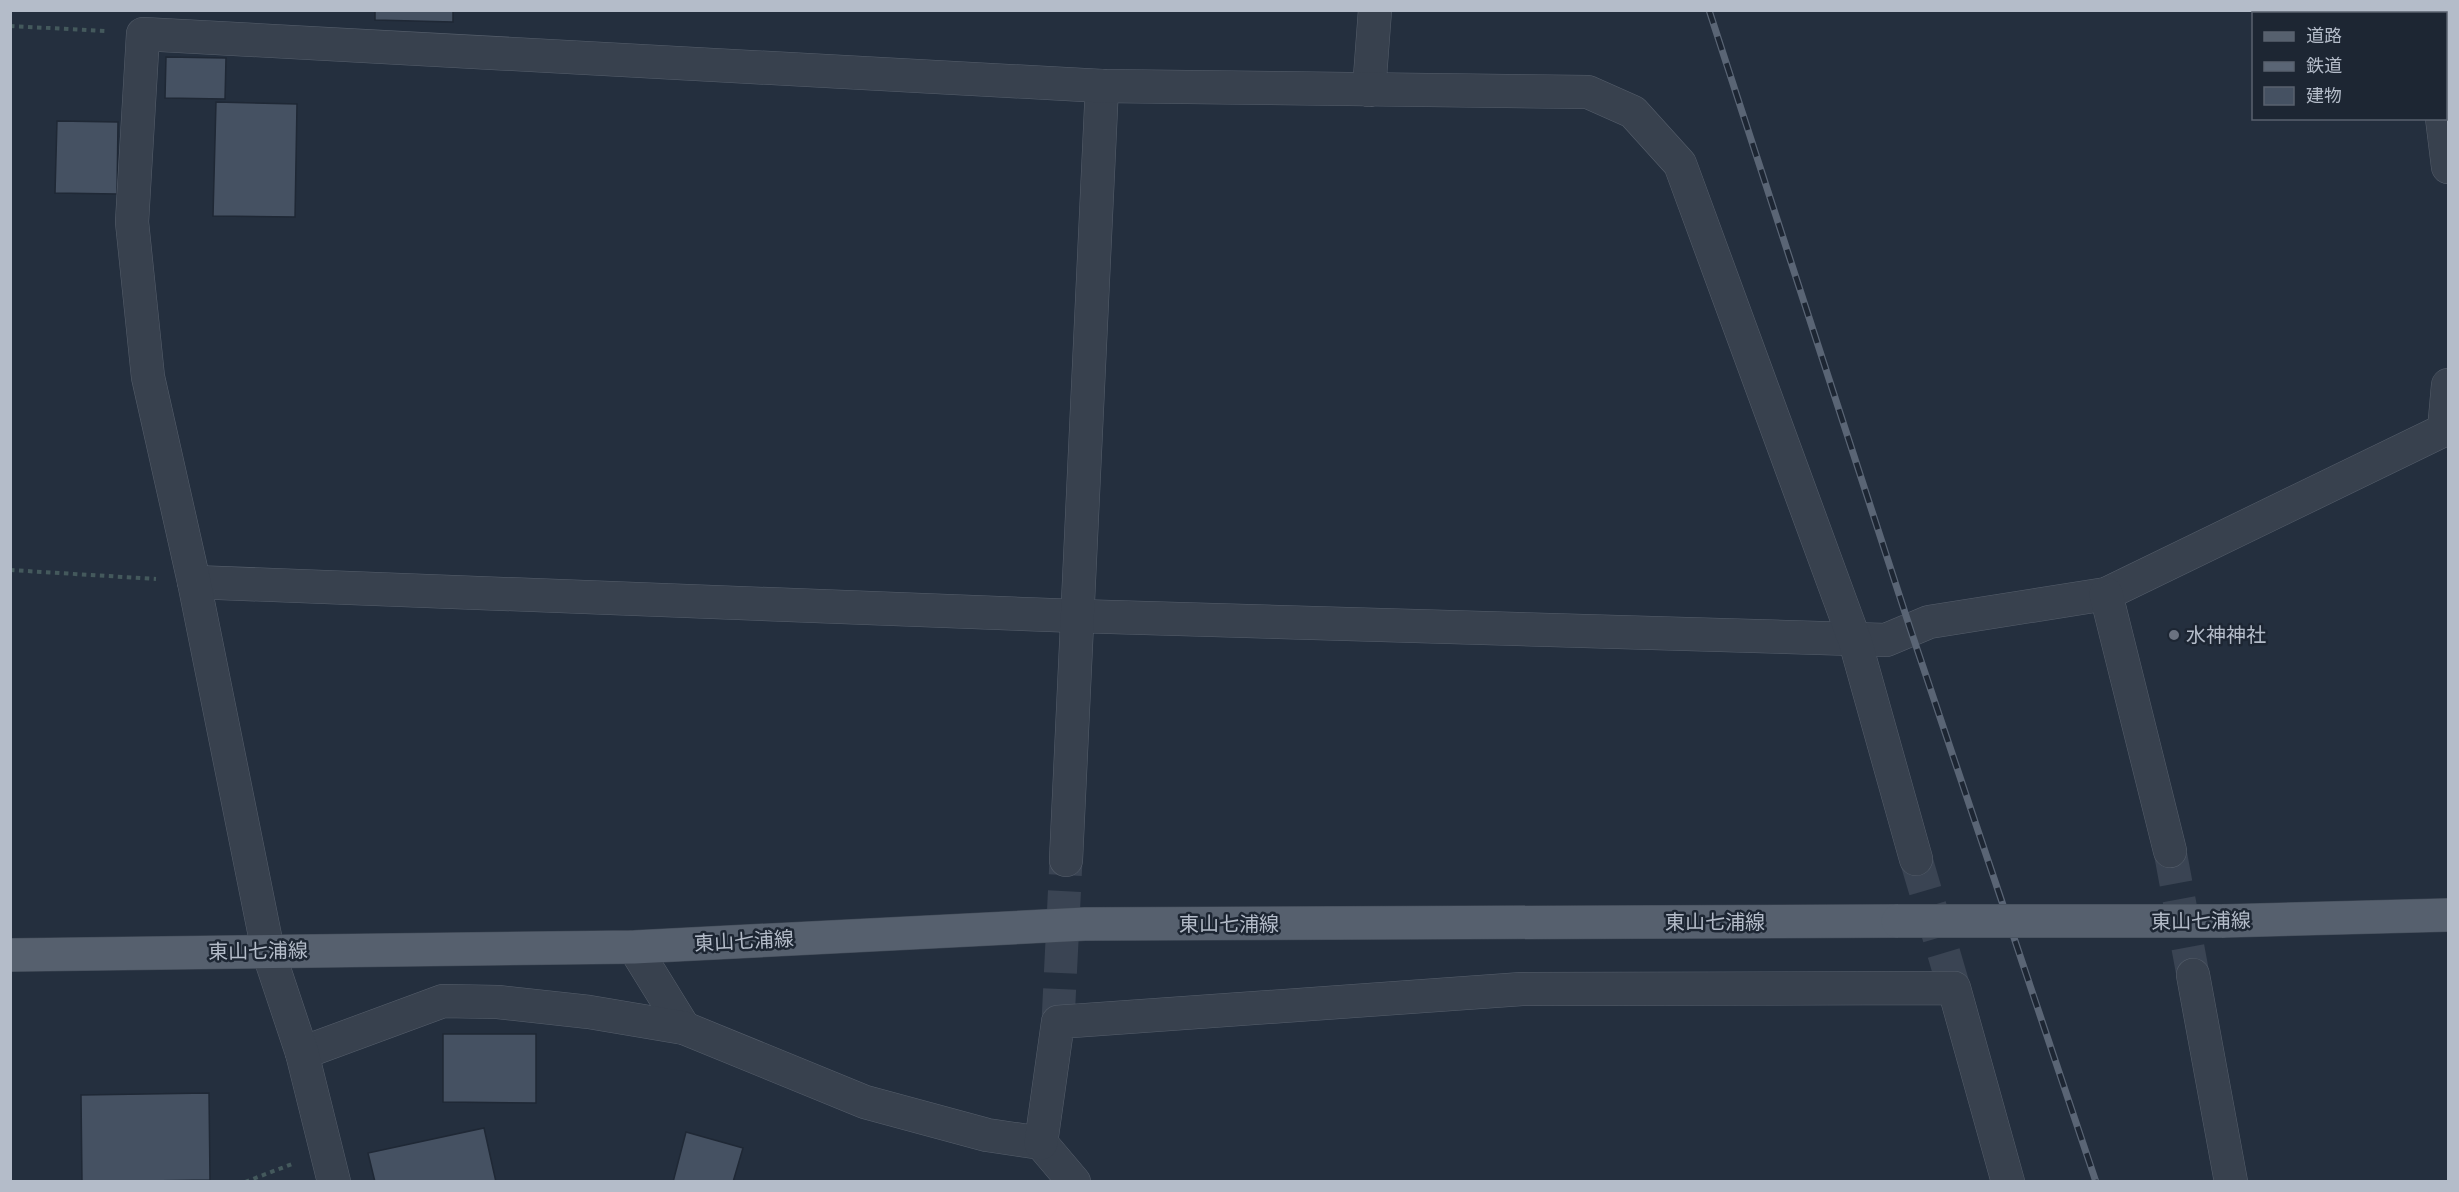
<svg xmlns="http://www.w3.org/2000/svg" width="2459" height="1192" viewBox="0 0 2459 1192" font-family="Lato,'Noto Sans JP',sans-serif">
	<rect width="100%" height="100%" fill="#242f3e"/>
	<g fill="#455162" stroke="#1f2835" stroke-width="1.5">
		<polygon points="375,10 453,10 453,22 375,20"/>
		<polygon points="166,57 226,58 225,99 165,98"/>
		<polygon points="216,102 297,104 295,217 213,216"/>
		<polygon points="57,121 118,122 117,194 55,193"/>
		<polygon points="443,1034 536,1034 536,1103 443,1102"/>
		<polygon points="209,1093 210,1180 82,1182 81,1095"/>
		<polygon points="484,1128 496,1182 375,1182 368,1153"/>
		<polygon points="686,1132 743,1148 733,1182 673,1182"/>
	</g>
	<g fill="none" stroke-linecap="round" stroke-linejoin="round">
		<g stroke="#3a4453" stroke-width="33" stroke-dasharray="33 16" stroke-linecap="butt">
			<polyline points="2170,851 2193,975"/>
			<polyline points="1916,859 1954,988"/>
			<polyline points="1058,1022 1066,860"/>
		</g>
		<defs>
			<g id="minor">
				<polyline points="2415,10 2416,14"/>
				<polyline points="1369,90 1375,10"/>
				<polyline points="2442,118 2448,167"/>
				<polyline points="194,582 1077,616 1886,640 1929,622 2106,594 2444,430 2448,385"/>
				<polyline points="2106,594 2170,851"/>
				<polyline points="1066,860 1102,86"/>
				<polyline points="634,947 684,1028"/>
				<polyline points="2193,975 2231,1182"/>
				<polyline points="302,1053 443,1001 498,1002 589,1012 684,1028 865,1102 987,1135 1041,1143 1074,1182"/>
				<polyline points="1041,1143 1058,1022 1522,989 1954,988 2008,1182"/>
				<polyline points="334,1182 302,1053 268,951 194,582 148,377 132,222 143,34 1102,86 1588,92 1633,112 1680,164 1855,641 1916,859"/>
			</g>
			<g id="major">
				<polyline points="2222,921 2448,915"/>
				<polyline points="10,955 634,947 1085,924 1898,921"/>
			</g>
		</defs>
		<use href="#minor" stroke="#565f6c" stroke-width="34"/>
		<use href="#major" stroke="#414a57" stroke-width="34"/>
		<g stroke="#44595c" stroke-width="4" stroke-dasharray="4.5 4.5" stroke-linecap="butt">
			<polyline points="10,26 106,31"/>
			<polyline points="10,570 156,579"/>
			<polyline points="245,1182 292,1164"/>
		</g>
		<use href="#minor" stroke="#38414e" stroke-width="33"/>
		<use href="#major" stroke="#56606e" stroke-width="33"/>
		<defs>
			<polyline id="rail" points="1709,10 1910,628 2096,1182"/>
		</defs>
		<use href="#rail" stroke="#5a6575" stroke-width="7"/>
		<use href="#rail" stroke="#1d2633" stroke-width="4.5" stroke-dasharray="14" stroke-linecap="butt"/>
		<defs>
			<polyline id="major-bridge" points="1898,921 2222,921"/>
		</defs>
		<use href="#major-bridge" stroke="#414a57" stroke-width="34" stroke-linecap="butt"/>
		<use href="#major-bridge" stroke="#56606e" stroke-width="33"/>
	</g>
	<circle fill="#6b7280" stroke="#1d2633" stroke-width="2" cx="2174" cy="635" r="6"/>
	<g text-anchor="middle" stroke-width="5" stroke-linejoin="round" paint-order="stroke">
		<g font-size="20" fill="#b4bcc9" stroke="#1d2633" text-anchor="start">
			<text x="2186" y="642">水神神社</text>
		</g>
		<g font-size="20" fill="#b4bcc9" stroke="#1d2633">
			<text transform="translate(2201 921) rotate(-1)" y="7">東山七浦線</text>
			<text x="1715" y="929">東山七浦線</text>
			<text x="1229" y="931">東山七浦線</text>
			<text transform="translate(744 941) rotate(-3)" y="7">東山七浦線</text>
			<text transform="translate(258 951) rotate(-1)" y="7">東山七浦線</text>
		</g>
	</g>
	<rect width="2459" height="1192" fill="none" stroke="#b4bcc9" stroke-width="24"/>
	<rect x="2252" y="12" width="195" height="108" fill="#1d2633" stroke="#59626f" stroke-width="1.5"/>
	<rect x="2264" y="32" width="30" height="9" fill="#56606e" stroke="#59626f" stroke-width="1.5"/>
	<text x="2306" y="42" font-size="18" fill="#b4bcc9">道路</text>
	<rect x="2264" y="62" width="30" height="9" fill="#5a6575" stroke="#59626f" stroke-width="1.5"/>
	<text x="2306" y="72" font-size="18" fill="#b4bcc9">鉄道</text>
	<rect x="2264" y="87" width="30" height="18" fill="#455162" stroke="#59626f" stroke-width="1.5"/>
	<text x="2306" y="102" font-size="18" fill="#b4bcc9">建物</text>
</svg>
